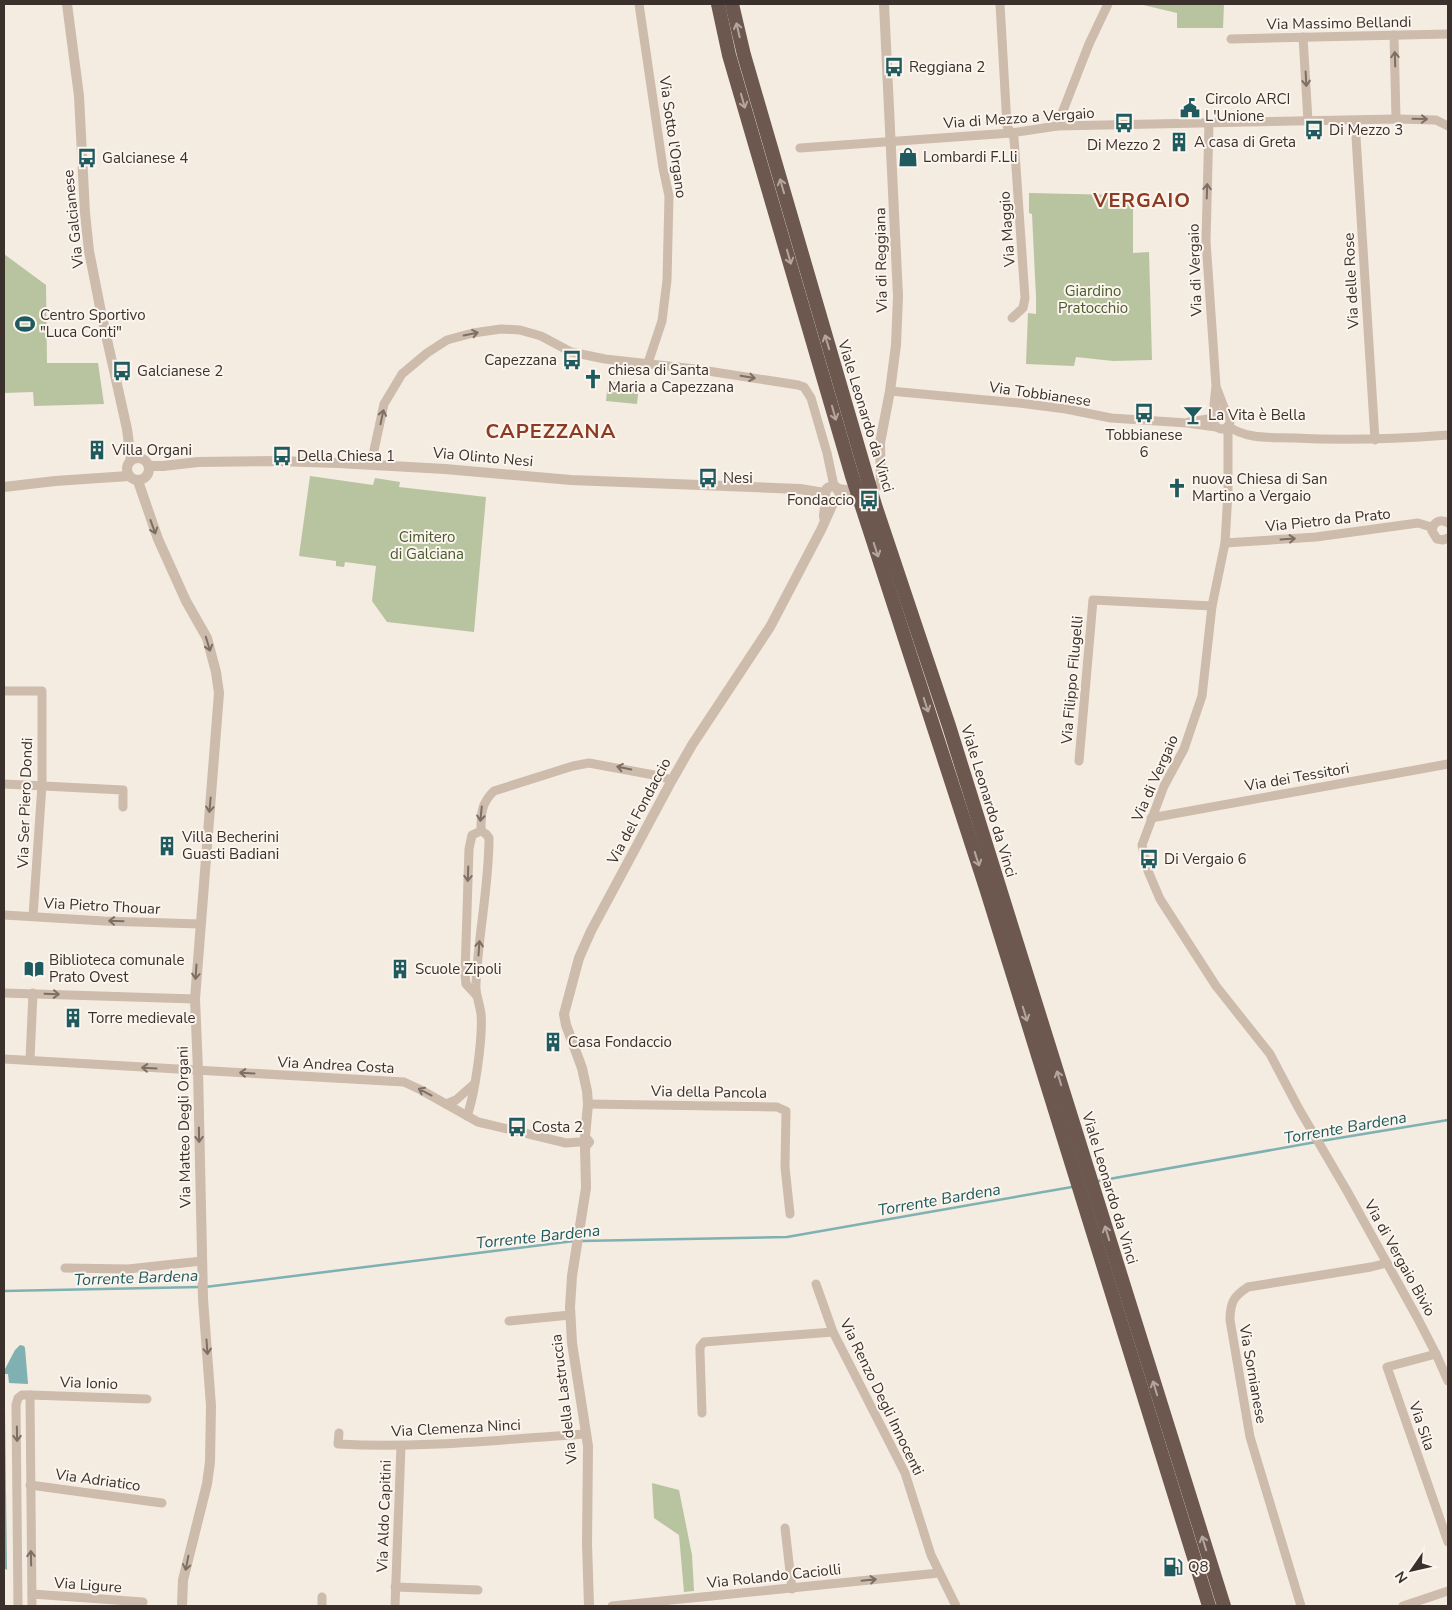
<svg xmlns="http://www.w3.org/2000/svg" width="1452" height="1610" viewBox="0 0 1452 1610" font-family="'Nunito Sans',sans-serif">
	<rect width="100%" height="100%" fill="#f4ebe1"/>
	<g fill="#b8c4a0">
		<polygon points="1139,4 1224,4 1223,28 1177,28 1177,13"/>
		<polygon points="1029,193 1117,195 1118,200 1133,201 1133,253 1149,252 1152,360 1113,361 1076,357 1074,366 1026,364 1028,313 1036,314 1036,297 1032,214 1029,213"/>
		<polygon points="4,254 46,285 47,363 98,363 104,404 34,406 33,392 4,393"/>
		<polygon points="608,381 639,385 637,404 606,401"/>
		<polygon points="310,476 373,485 375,478 400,482 399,487 486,497 474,632 387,622 372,601 376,566 345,562 344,567 336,566 336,561 299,556"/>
		<polygon points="652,1483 679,1490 692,1555 694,1591 684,1592 679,1535 654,1518"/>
	</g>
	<g fill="#7fb0b2">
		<polygon points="20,1345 24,1346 25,1348 28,1384 9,1383 8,1374 4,1374 4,1371 15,1350"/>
		<polygon points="4,1410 5,1410 7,1570 4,1568"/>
	</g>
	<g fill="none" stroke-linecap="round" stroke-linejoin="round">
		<g stroke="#7fb0b2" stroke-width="2.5">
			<polyline points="1321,1141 1448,1120"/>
			<polyline points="1098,1181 1316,1142"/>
			<polyline points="580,1241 787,1237 1072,1187"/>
			<polyline points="205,1287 574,1241"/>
			<polyline points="4,1291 200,1287"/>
		</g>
		<g stroke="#cdbbac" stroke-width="9">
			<polyline points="639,4 663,168 669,196 667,280 662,321 648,363"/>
			<polyline points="1000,4 1007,126 1014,138 1025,298 1023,308 1012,318"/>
			<polyline points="1394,35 1396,119"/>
			<polyline points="1303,37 1308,121"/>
			<polyline points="1231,39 1448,34"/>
			<polyline points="1355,121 1375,440"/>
			<polyline points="1209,123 1206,241 1216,386 1214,405 1216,415"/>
			<polyline points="1057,126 1089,44 1108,4"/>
			<polyline points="800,148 1011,133 1057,126 1396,119 1436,120 1448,126"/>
			<polyline points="1217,389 1227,415"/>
			<polyline points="890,391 1019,403 1066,409 1111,418 1187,423 1216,427"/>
			<circle cx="1222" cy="421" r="8"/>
			<polyline points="1189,422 1214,418"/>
			<path d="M1228,426C1247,440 1272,437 1295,438C1347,441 1396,439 1448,435"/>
			<polyline points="1227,427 1228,435 1228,492 1225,543 1212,606 1202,696 1184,749 1164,786 1142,845 1148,871 1160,899 1216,986 1270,1054 1299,1109 1347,1191 1418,1319 1436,1354 1448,1381"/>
			<polyline points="373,464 373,455 384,404 402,374 427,353 447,340 473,333 501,329 520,330 541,336 571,352 605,359 695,369 798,385 804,387 811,398 827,453 834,486"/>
			<path d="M1448,523C1440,518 1433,522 1432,531L1437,539L1443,540L1448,538"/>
			<polyline points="1225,543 1316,537 1418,523 1428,526 1432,528"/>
			<polyline points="4,691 42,691 42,785 33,916"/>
			<polyline points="1079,761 1093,600 1212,606"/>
			<polyline points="4,784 123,790 123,807"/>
			<polyline points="1151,818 1448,764"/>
			<path d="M481,831C481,814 481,803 494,791L573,766L589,763L654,775L672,780"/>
			<polyline points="4,915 104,921 200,924"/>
			<polyline points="4,993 195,999"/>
			<polyline points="477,996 466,984 465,974 469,849 472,835 481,831"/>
			<polyline points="4,1059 404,1082 421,1090 478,1122 566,1143 579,1142"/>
			<polyline points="30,1060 33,993"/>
			<polyline points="446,1104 456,1100 474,1084"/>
			<polyline points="588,1104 777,1107 786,1111 785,1167 790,1214"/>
			<path d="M467,1116C475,1094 483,1037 481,1014C480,1004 475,994 476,984C478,935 489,887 489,838L486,834L481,831"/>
			<polyline points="65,1268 128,1269 202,1261"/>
			<polyline points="816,1284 833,1332 905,1473 931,1555 956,1606"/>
			<polyline points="509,1321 570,1315"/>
			<polyline points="1436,1354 1387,1367 1448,1542"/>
			<polyline points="30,1395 32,1606"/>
			<polyline points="702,1413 700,1352 700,1347 704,1342 833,1332"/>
			<path d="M339,1433L338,1444C421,1449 504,1439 586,1434"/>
			<polyline points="30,1485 162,1503"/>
			<polyline points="785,1528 792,1589"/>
			<polyline points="395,1587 478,1590"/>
			<polyline points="32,1594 143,1602"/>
			<polyline points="18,1606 16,1405 18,1398 22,1395 30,1395 147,1399"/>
			<polyline points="322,1606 322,1597"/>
			<polyline points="395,1606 401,1446"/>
			<polyline points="612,1606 939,1573"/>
			<path d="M1301,1606L1250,1437L1230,1320C1230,1302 1234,1296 1248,1287L1371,1267L1387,1263"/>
			<polyline points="1403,1606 1448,1591"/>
		</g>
		<g stroke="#cdbbac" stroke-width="10">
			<polyline points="67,4 79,96 85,213 89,251 102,317 127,429 131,460"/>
			<circle cx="138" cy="469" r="11"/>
			<polyline points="149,466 163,466 198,462 276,461 338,463 445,469 571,480 800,489 824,493"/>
			<polyline points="138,481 158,539 186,601 207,638 216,672 219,693 195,999 198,1070 203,1299 211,1406 210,1462 207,1484 183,1580 182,1606"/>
			<polyline points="4,487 55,481 129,476"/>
			<path d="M838,489C850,491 875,494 881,481L880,443L890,391L896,345L898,296L884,4"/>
			<path d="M824,517C824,511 826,505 825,500C825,491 825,485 836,487L840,494"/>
			<polyline points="589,1606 587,1544 588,1446 572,1343 570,1307 572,1276 586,1188 585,1147 589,1142 585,1137 588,1104 587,1091 582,1068 566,1025 564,1014 579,958 591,931 672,780 692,745 770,627 821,530 834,501"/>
		</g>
		<g stroke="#6c584f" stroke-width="14">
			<polyline points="718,4 729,55 852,476 986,888 1209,1606"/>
			<polyline points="732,4 744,55 875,505 949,726 1224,1606"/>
		</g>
	</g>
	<defs><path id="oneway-shaft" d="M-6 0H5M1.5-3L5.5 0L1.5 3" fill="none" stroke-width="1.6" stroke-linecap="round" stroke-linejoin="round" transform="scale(1.25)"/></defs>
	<g stroke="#b4a69e">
		<use href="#oneway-shaft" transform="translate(738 30) rotate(-103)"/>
		<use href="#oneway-shaft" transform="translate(743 101) rotate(74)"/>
		<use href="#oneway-shaft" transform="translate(782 186) rotate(-106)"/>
		<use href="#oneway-shaft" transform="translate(789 257) rotate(74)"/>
		<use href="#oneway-shaft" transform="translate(827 342) rotate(-107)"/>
		<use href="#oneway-shaft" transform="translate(834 413) rotate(74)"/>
		<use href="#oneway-shaft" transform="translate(876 550) rotate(72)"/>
		<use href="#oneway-shaft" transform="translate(926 705) rotate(72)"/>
		<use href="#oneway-shaft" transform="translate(977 859) rotate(72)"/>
		<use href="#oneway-shaft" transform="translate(1025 1014) rotate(73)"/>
		<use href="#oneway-shaft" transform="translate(1059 1078) rotate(-107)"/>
		<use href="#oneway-shaft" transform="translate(1107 1233) rotate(-107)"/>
		<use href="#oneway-shaft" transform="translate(1155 1388) rotate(-107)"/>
		<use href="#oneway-shaft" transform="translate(1204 1543) rotate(-107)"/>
	</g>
	<g stroke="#7d6f65">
		<use href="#oneway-shaft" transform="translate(1395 59) rotate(-92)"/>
		<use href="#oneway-shaft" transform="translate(1306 79) rotate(87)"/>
		<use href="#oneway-shaft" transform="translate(1420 119) rotate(1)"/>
		<use href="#oneway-shaft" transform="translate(1207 191) rotate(-88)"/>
		<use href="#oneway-shaft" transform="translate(471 334) rotate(-12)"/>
		<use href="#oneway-shaft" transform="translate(748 377) rotate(9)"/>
		<use href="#oneway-shaft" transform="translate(382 417) rotate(-78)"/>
		<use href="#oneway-shaft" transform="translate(153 527) rotate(70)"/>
		<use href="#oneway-shaft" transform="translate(1288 539) rotate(-4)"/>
		<use href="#oneway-shaft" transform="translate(208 644) rotate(73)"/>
		<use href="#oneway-shaft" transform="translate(624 768) rotate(-168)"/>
		<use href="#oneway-shaft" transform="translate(210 805) rotate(95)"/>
		<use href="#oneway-shaft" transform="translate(481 814) rotate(96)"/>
		<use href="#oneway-shaft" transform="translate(468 874) rotate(92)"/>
		<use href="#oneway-shaft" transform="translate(116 921) rotate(-178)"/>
		<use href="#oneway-shaft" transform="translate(479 948) rotate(-86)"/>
		<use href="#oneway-shaft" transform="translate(196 972) rotate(94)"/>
		<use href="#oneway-shaft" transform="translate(52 994) rotate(2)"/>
		<use href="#oneway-shaft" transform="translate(149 1068) rotate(-177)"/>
		<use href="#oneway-shaft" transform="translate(247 1073) rotate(-177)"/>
		<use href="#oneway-shaft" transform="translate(425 1092) rotate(-152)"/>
		<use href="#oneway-shaft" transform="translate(199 1135) rotate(89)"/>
		<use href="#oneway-shaft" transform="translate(207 1347) rotate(86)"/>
		<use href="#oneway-shaft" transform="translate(17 1434) rotate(89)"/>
		<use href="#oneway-shaft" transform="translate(31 1558) rotate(-91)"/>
		<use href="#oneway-shaft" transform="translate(187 1563) rotate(101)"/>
		<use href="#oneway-shaft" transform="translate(869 1580) rotate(-6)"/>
	</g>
	<defs>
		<symbol id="bus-bare" viewBox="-9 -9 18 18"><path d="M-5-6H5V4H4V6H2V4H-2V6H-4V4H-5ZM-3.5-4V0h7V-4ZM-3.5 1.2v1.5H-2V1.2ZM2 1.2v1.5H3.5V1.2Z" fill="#1f5a5e" stroke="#fbf5ee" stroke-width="2.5" paint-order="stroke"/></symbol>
		<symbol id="civic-bare" viewBox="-9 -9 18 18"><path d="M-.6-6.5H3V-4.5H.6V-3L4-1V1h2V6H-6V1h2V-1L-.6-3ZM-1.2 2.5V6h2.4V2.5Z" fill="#1f5a5e" stroke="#fbf5ee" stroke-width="2.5" paint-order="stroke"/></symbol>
		<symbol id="building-bare" viewBox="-9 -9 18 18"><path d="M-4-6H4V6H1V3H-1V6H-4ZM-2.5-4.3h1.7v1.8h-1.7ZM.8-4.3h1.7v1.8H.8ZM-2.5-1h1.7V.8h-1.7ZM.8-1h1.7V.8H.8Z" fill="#1f5a5e" stroke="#fbf5ee" stroke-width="2.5" paint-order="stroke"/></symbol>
		<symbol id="shop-bare" viewBox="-9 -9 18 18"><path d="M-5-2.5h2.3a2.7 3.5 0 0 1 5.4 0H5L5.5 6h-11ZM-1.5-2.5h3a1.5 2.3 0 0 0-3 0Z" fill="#1f5a5e" stroke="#fbf5ee" stroke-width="2.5" paint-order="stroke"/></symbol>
		<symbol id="stadium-bare" viewBox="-9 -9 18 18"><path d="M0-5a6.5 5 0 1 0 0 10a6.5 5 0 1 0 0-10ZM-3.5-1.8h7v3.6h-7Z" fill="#1f5a5e" stroke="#fbf5ee" stroke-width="2.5" paint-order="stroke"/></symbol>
		<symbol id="church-bare" viewBox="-9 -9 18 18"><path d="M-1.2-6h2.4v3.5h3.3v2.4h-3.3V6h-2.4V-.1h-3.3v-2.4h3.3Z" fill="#1f5a5e" stroke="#fbf5ee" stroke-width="2.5" paint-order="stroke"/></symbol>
		<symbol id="bar-bare" viewBox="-9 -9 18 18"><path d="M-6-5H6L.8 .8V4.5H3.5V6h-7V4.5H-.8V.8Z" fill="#1f5a5e" stroke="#fbf5ee" stroke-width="2.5" paint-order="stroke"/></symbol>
		<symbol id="library-bare" viewBox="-9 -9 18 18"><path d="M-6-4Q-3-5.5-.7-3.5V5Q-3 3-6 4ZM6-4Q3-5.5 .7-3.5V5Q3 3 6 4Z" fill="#1f5a5e" stroke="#fbf5ee" stroke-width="2.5" paint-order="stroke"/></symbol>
		<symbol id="fuel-bare" viewBox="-9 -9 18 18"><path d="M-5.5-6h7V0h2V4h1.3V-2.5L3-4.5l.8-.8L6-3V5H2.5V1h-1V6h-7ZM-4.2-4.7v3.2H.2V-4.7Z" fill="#1f5a5e" stroke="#fbf5ee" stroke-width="2.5" paint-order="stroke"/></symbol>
	</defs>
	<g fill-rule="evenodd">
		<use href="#bus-bare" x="880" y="53" width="28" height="28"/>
		<use href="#civic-bare" x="1176" y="94" width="28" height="28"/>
		<use href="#bus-bare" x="1110" y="109" width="28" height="28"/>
		<use href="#bus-bare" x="1300" y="116" width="28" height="28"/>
		<use href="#building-bare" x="1165" y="128" width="28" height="28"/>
		<use href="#shop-bare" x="894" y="143" width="28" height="28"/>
		<use href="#bus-bare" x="73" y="144" width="28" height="28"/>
		<use href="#stadium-bare" x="11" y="310" width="28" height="28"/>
		<use href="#bus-bare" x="558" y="346" width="28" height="28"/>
		<use href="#bus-bare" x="108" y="357" width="28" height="28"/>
		<use href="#church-bare" x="579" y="365" width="28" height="28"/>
		<use href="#bus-bare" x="1130" y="399" width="28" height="28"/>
		<use href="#bar-bare" x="1179" y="401" width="28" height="28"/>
		<use href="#building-bare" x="83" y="436" width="28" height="28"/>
		<use href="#bus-bare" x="268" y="442" width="28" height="28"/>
		<use href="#bus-bare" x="694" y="464" width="28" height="28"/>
		<use href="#church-bare" x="1163" y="474" width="28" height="28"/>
		<use href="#bus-bare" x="855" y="486" width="28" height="28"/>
		<use href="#building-bare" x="153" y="832" width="28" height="28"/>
		<use href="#bus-bare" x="1135" y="845" width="28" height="28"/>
		<use href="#library-bare" x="20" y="955" width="28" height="28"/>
		<use href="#building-bare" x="386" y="955" width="28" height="28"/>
		<use href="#building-bare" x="59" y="1004" width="28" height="28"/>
		<use href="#building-bare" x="539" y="1028" width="28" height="28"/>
		<use href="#bus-bare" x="503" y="1113" width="28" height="28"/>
		<use href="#fuel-bare" x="1159" y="1553" width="28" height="28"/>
	</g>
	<g text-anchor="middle" stroke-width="4" stroke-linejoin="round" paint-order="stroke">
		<g font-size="15" fill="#3b302b" stroke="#fbf5ee">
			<text transform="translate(1339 23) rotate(-1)" y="5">Via Massimo Bellandi</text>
			<text transform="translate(1019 118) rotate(-4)" y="5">Via di Mezzo a Vergaio</text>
			<text transform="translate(673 137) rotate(82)" y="5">Via Sotto l'Organo</text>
			<text transform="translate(73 219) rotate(-96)" y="5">Via Galcianese</text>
			<text transform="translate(1007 229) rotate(-94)" y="5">Via Maggio</text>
			<text transform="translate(881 260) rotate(-91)" y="5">Via di Reggiana</text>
			<text transform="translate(1195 270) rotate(-92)" y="5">Via di Vergaio</text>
			<text transform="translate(1351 281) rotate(-93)" y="5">Via delle Rose</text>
			<text transform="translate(1040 394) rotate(8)" y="5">Via Tobbianese</text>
			<text transform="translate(866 416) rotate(73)" y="5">Viale Leonardo da Vinci</text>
			<text transform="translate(483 457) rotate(5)" y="5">Via Olinto Nesi</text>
			<text transform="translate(1328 520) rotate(-6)" y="5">Via Pietro da Prato</text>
			<text transform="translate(1072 680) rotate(-85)" y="5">Via Filippo Filugelli</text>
			<text transform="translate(1297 777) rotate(-10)" y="5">Via dei Tessitori</text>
			<text transform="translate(1155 778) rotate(-66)" y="5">Via di Vergaio</text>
			<text transform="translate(989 801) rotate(73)" y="5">Viale Leonardo da Vinci</text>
			<text transform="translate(25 803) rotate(-88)" y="5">Via Ser Piero Dondi</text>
			<text transform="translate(639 811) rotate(-62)" y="5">Via del Fondaccio</text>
			<text transform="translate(102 906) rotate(3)" y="5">Via Pietro Thouar</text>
			<text transform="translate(336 1065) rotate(3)" y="5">Via Andrea Costa</text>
			<text transform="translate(709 1092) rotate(1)" y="5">Via della Pancola</text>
			<text transform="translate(184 1127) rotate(-91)" y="5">Via Matteo Degli Organi</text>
			<text transform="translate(1110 1188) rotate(73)" y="5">Viale Leonardo da Vinci</text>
			<text transform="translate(1400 1258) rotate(61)" y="5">Via di Vergaio Bivio</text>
			<text transform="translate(1253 1374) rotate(80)" y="5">Via Sornianese</text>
			<text transform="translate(89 1383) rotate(2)" y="5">Via Ionio</text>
			<text transform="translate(882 1397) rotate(64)" y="5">Via Renzo Degli Innocenti</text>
			<text transform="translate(564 1399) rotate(-97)" y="5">Via della Lastruccia</text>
			<text transform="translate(1422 1426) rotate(71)" y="5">Via Sila</text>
			<text transform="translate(456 1428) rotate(-3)" y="5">Via Clemenza Ninci</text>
			<text transform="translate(98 1480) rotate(8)" y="5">Via Adriatico</text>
			<text transform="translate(384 1516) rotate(-88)" y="5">Via Aldo Capitini</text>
			<text transform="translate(774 1576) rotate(-6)" y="5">Via Rolando Caciolli</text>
			<text transform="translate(88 1585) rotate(4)" y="5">Via Ligure</text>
		</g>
		<g font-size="15" fill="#3b302b" stroke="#fbf5ee" text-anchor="start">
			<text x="909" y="72">Reggiana 2</text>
			<text x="1205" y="104">Circolo ARCI<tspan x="1205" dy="17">L'Unione</tspan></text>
			<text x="1329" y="135">Di Mezzo 3</text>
			<text x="1194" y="147">A casa di Greta</text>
			<text x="1124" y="150" text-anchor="middle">Di Mezzo 2</text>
			<text x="923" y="162">Lombardi F.Lli</text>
			<text x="102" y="163">Galcianese 4</text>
			<text x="40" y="320">Centro Sportivo<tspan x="40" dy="17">"Luca Conti"</tspan></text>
			<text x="557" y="365" text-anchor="end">Capezzana</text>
			<text x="608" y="375">chiesa di Santa<tspan x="608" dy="17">Maria a Capezzana</tspan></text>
			<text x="137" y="376">Galcianese 2</text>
			<text x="1208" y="420">La Vita è Bella</text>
			<text x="1144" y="440" text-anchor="middle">Tobbianese<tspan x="1144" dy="17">6</tspan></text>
			<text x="112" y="455">Villa Organi</text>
			<text x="297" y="461">Della Chiesa 1</text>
			<text x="723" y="483">Nesi</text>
			<text x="1192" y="484">nuova Chiesa di San<tspan x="1192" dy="17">Martino a Vergaio</tspan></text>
			<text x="854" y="505" text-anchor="end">Fondaccio</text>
			<text x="182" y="842">Villa Becherini<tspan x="182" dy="17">Guasti Badiani</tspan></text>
			<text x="1164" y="864">Di Vergaio 6</text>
			<text x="49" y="965">Biblioteca comunale<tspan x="49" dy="17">Prato Ovest</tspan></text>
			<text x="415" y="974">Scuole Zipoli</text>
			<text x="88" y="1023">Torre medievale</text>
			<text x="568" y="1047">Casa Fondaccio</text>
			<text x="532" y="1132">Costa 2</text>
			<text x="1188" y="1572">Q8</text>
		</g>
		<g font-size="15" fill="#4a5a2e" stroke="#fbf5ee">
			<text x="1093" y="296">Giardino<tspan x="1093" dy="17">Pratocchio</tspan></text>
			<text x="427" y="542">Cimitero<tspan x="427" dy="17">di Galciana</tspan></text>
		</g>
		<g font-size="16" font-style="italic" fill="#1f5a5e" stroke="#fbf5ee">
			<text transform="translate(1345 1127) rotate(-10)" y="6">Torrente Bardena</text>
			<text transform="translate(939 1199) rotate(-10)" y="6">Torrente Bardena</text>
			<text transform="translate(538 1236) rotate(-6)" y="6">Torrente Bardena</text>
			<text transform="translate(136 1277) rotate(-2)" y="6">Torrente Bardena</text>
		</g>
		<g font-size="20" font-weight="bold" letter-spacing="1" fill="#8c3b22" stroke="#fbf5ee">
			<text x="1142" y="207">VERGAIO</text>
			<text x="551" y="438">CAPEZZANA</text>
		</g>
	</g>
	<rect width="1452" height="1610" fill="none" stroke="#3b302b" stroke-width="10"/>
	<g transform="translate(1412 1570) rotate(236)" stroke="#fbf5ee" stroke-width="4" paint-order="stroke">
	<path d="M0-4L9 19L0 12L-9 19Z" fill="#3b302b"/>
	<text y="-8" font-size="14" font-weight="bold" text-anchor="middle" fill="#3b302b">N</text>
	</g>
</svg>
